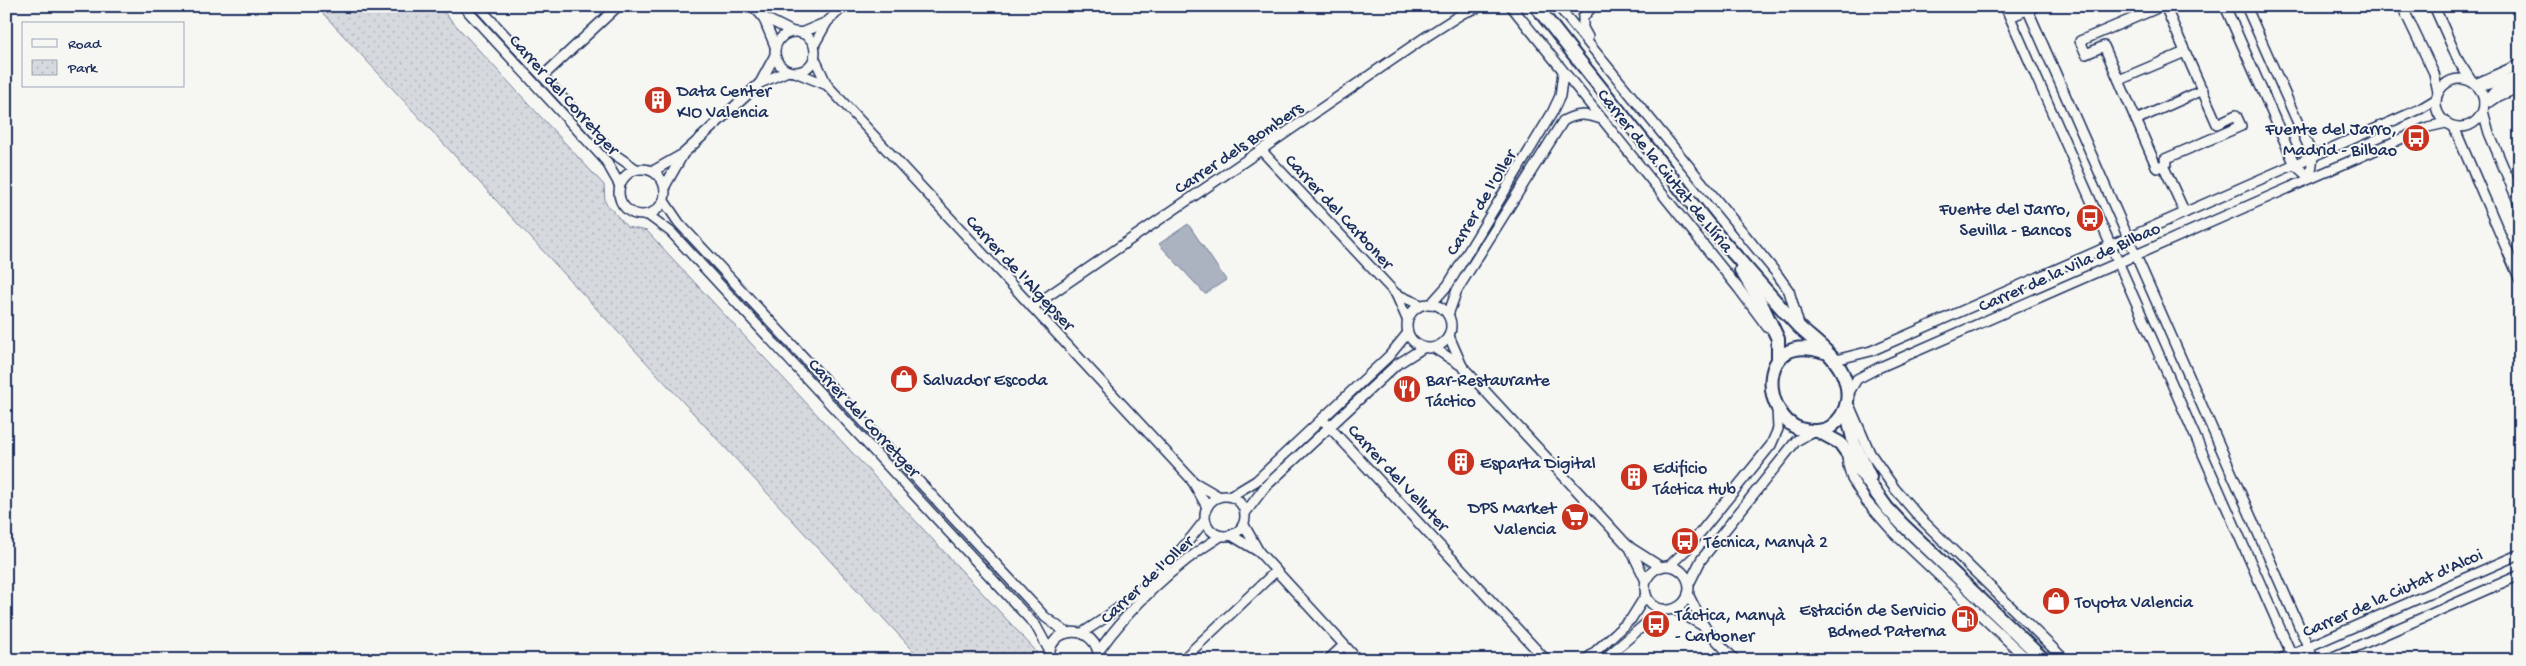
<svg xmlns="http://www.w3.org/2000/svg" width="2526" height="666" viewBox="0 0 2526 666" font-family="'Gochi Hand',sans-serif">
	<defs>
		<pattern id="park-dots" width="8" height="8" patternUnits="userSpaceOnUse" patternTransform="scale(1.25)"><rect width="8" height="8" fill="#d6d9dd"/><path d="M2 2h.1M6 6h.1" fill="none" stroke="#b7bbc0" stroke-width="1.8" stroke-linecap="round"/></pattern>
	</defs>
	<rect width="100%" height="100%" fill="#f6f6f2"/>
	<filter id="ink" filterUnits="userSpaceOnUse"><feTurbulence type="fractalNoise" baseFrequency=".02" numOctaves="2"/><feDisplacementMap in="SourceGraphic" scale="10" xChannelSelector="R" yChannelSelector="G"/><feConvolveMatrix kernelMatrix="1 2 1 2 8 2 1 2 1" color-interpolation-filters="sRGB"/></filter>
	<g filter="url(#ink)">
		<polygon fill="url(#park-dots)" stroke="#78849e" points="316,6 438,6 604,185 605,202 627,227 647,231 1036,651 1036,660 922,660"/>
		<polygon fill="#abb2c0" stroke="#717e99" points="1188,224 1226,280 1205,294 1159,244"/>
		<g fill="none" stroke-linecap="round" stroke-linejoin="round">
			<defs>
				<g id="street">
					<polyline points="463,6 606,161 619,184"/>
					<polyline points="478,6 614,154 636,169"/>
					<polyline points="753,6 763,17 775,46"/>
					<polyline points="1511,6 1739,289 1768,328"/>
					<polyline points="1558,6 1777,274 1789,291 1799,325"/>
					<polyline points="2005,6 2294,660"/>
					<polyline points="2026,6 2314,660"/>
					<polyline points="2154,6 2155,9 2080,41 2086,54 2104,46 2157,168 2167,163 2165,159 2241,126 2236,115 2217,124 2165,6"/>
					<polyline points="2225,6 2295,165 2310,178"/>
					<polyline points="2246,6 2313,157"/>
					<polyline points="2402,6 2434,73 2438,92"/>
					<polyline points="2434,6 2459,62 2472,82"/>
					<polyline points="763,17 793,32"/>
					<polyline points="2010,17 2036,6"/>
					<circle cx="795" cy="52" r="20"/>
					<polyline points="801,33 827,22"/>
					<polyline points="1588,37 1583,28 1583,17 1593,6"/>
					<polyline points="814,45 827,22 844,6"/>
					<polyline points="814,57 827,85 1192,480 1207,507"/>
					<polyline points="795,72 827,85"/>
					<polyline points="543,76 618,6"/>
					<circle cx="2460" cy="103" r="24"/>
					<polyline points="2119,80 2185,52"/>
					<polyline points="760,83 788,71"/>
					<polyline points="2475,84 2520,64"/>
					<polyline points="2482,86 2510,78"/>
					<polyline points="2490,102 2499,96 2520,87"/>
					<polyline points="2484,103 2495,91 2520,76"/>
					<polyline points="2483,111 2489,133 2520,206"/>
					<polyline points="2136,120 2203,90"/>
					<polyline points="2454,127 2520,280"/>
					<polyline points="1261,150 1396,294 1407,319"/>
					<polyline points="2163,165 2185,213"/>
					<circle cx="642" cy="192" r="23"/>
					<polyline points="653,171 683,154 760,83 775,55"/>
					<polyline points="2310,178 2313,157"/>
					<polyline points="665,186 682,156"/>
					<polyline points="664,201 679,223 1045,617 1067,633"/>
					<polyline points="648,215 671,232 1036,626 1049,650"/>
					<polyline points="1396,294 1421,305"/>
					<circle cx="1429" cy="326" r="22"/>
					<polyline points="1431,304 1448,285 1552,113 1560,96 1563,72"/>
					<polyline points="1032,307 1427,36 1463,13 1482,6"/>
					<path d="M1448,315L1457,290L1563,121C1577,113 1585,114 1601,119"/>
					<polyline points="1449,336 1462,366"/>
					<polyline points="1434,348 1462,366 1628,546 1661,567"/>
					<polyline points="1835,360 1871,351 2420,109 2435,100"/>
					<polyline points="1848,394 1857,379 1878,368 2428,127 2446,123"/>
					<polyline points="1850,407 1870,453 1895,489 1920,518 2065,660"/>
					<polyline points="1322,419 1546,660"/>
					<polyline points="1847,454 1848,465 1852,479 1866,501 1896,535 2028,660"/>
					<polyline points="1192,481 1218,496"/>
					<circle cx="1225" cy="516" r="20"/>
					<polyline points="1231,496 1256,481 1389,356 1407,334"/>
					<polyline points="1246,512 1264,488 1396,365 1423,348"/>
					<polyline points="1244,525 1259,552 1358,660"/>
					<polyline points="1231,535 1259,552"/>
					<polyline points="1629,546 1646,581"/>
					<polyline points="1669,566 1687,549 1771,445 1778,429 1777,409"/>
					<circle cx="1667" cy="588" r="22"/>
					<polyline points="1689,584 1701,560 1785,455 1796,441 1813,431"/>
					<polyline points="1688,594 1705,628 1735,660"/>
					<polyline points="1674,609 1705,627"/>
					<path d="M1082,633C1129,604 1172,564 1205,520"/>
					<path d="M1098,652C1130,607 1174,565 1221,536"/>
					<path d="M1049,660C1047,624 1098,622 1099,660"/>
					<polyline points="1182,660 1276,571"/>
					<polyline points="1328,660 1344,645"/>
					<polyline points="1586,660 1631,619 1646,595"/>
					<polyline points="1603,660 1663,609"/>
					<polyline points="2278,660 2520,554"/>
					<polyline points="2326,660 2520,575"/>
				</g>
				<g id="secondary">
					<path d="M1536,6C1578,60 1621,113 1663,166C1684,193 1704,221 1727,246C1751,273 1775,302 1800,328C1814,341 1833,354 1842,372C1851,391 1850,412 1832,426C1824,432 1810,432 1800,429C1761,415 1756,330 1824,352"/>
					<polyline points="1741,270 1763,307 1778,339 1778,358"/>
					<polyline points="1846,409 1854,443 1870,477"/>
					<polyline points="1818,431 1840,443 1887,508 1902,524 2044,660"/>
				</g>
			</defs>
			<use href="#street" stroke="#1b2f5e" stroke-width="12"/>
			<use href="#secondary" stroke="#1b2f5e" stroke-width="16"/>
			<use href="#street" stroke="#f6f6f2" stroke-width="9"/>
			<use href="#secondary" stroke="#f6f6f2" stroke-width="12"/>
		</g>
	</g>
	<defs>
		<symbol id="building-disc" viewBox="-11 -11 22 22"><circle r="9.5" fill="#c8321e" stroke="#f6f6f2"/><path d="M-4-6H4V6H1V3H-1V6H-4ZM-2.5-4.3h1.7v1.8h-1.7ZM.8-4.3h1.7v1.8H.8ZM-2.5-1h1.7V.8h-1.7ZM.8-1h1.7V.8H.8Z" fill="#fff"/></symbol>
		<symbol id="bus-disc" viewBox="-11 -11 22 22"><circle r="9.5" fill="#c8321e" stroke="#f6f6f2"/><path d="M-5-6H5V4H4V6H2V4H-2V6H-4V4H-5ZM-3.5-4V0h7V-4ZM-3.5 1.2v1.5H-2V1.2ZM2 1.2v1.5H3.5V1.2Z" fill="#fff"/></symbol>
		<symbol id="shop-disc" viewBox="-11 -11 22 22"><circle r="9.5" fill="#c8321e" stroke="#f6f6f2"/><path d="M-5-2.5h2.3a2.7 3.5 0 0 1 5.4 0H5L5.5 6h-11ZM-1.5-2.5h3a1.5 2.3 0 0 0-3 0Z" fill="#fff"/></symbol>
		<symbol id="restaurant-disc" viewBox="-11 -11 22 22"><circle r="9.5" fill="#c8321e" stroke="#f6f6f2"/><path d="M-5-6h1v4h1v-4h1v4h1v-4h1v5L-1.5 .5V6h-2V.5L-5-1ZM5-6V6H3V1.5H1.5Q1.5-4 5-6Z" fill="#fff"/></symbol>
		<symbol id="supermarket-disc" viewBox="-11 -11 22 22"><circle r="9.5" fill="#c8321e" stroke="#f6f6f2"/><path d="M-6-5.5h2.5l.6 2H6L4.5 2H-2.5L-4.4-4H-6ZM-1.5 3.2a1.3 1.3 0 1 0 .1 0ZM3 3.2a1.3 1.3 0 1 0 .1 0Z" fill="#fff"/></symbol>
		<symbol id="fuel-disc" viewBox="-11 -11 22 22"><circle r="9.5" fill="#c8321e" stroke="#f6f6f2"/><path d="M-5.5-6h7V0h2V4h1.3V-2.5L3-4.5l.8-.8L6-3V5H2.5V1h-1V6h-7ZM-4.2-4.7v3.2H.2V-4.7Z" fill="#fff"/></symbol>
	</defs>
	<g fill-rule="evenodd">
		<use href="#building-disc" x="642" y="84" width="32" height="32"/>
		<use href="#bus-disc" x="2400" y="122" width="32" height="32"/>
		<use href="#bus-disc" x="2074" y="202" width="32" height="32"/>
		<use href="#shop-disc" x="888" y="363" width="32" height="32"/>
		<use href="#restaurant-disc" x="1391" y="373" width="32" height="32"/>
		<use href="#building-disc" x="1445" y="446" width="32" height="32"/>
		<use href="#building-disc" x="1618" y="461" width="32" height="32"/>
		<use href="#supermarket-disc" x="1559" y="501" width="32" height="32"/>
		<use href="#bus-disc" x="1669" y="525" width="32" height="32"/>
		<use href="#shop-disc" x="2040" y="585" width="32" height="32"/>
		<use href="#fuel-disc" x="1949" y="603" width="32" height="32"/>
		<use href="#bus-disc" x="1640" y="608" width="32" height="32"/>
	</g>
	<g text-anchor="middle" stroke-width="4" stroke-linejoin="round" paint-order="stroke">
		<g font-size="18" fill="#1b2f5e" stroke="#f6f6f2" text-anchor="start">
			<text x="677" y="96">Data Center<tspan x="677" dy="21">KIO Valencia</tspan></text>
			<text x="2397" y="134" text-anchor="end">Fuente del Jarro,<tspan x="2397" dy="21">Madrid - Bilbao</tspan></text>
			<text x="2071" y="214" text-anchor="end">Fuente del Jarro,<tspan x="2071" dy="21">Sevilla - Bancos</tspan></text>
			<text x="923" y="385">Salvador Escoda</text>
			<text x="1426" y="385">Bar-Restaurante<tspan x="1426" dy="21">Táctico</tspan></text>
			<text x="1480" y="468">Esparta Digital</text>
			<text x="1653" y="473">Edificio<tspan x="1653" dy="21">Táctica Hub</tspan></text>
			<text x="1556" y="513" text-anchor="end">DPS Market<tspan x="1556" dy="21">Valencia</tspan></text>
			<text x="1704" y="547">Técnica, Manyà 2</text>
			<text x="2075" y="607">Toyota Valencia</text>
			<text x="1946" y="615" text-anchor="end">Estación de Servicio<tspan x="1946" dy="21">Bdmed Paterna</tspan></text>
			<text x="1675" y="620">Táctica, Manyà<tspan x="1675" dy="21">- Carboner</tspan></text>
		</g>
		<g font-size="18" fill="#1b2f5e" stroke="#f6f6f2">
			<text transform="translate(565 94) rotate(48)" y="6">Carrer del Corretger</text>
			<text transform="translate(1238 147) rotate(-34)" y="6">Carrer dels Bombers</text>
			<text transform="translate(1666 170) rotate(51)" y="6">Carrer de la Ciutat de Llíria</text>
			<text transform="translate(1480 202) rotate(-59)" y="6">Carrer de l'Oller</text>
			<text transform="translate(1340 211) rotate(47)" y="6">Carrer del Carboner</text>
			<text transform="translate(2069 266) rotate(-24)" y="6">Carrer de la Vila de Bilbao</text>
			<text transform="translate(1021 272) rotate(47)" y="6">Carrer de l'Algepser</text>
			<text transform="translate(865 417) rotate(47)" y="6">Carrer del Corretger</text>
			<text transform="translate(1399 477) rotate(47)" y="6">Carrer del Velluter</text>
			<text transform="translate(1146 579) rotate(-43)" y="6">Carrer de l'Oller</text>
			<text transform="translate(2392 592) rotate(-24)" y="6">Carrer de la Ciutat d'Alcoi</text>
		</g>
	</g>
	<rect width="2526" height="666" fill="none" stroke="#f6f6f2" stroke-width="25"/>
	<rect x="12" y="12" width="2501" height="641" fill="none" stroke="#1b2f5e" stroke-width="2" filter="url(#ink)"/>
	<rect x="22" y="22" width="162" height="65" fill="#f6f6f2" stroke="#9ea6b7"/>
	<rect x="32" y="39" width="25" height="8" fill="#f6f6f2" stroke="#9ea6b7"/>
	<text x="68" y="48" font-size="15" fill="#1b2f5e">Road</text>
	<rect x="32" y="60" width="25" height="15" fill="url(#park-dots)" stroke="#9ea6b7"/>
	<text x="68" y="72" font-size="15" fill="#1b2f5e">Park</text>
</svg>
